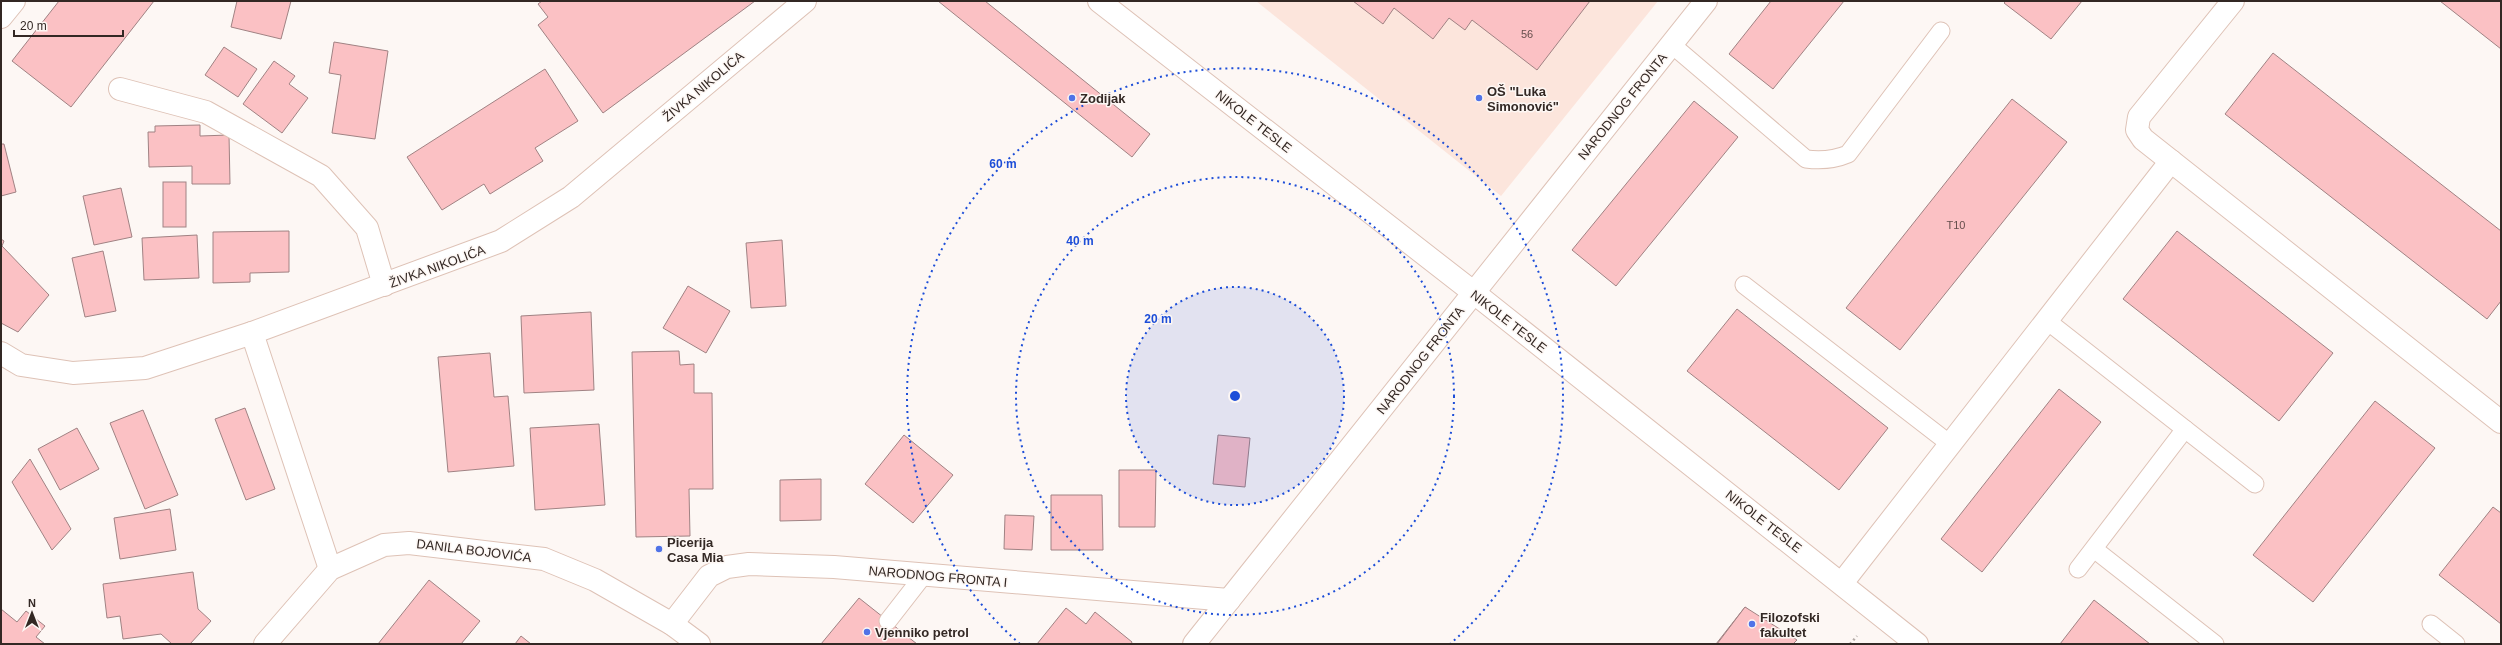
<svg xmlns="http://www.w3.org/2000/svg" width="2502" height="645" viewBox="0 0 2502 645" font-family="Helvetica,sans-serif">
	<rect width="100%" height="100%" fill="#fdf7f4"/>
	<polygon fill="#fce5dc" points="1256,1 1658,1 1501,196"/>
	<g fill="#fbc1c4" stroke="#a08283">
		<polygon points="59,1 154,1 71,107 12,61"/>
		<polygon points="237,1 291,1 281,39 231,27"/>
		<polygon points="542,1 755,1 603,113 538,25 548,17 538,4"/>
		<polygon points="938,1 985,1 1150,134 1132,157"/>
		<polygon points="1353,1 1590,1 1537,70 1472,20 1465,30 1449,18 1433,39 1394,8 1383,24"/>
		<polygon points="1771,1 1844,1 1773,89 1729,54"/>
		<polygon points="2006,1 2082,1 2051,39 2004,3"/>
		<polygon points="2440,1 2501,1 2501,49"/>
		<polygon points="334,42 388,51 375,139 332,133 341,75 329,73"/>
		<polygon points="224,47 257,69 238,97 205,75"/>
		<polygon points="2273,53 2501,231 2501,301 2487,319 2225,114"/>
		<polygon points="274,61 295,76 289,84 308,98 282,133 243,104"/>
		<polygon points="545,69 578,121 535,148 543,161 490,194 484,184 442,210 407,157"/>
		<polygon points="2012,99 2067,142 1900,350 1846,308"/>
		<polygon points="1694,101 1738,137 1616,286 1572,250"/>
		<polygon points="200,125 200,136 229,135 230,184 192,184 192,166 149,167 148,132 155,132 155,126"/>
		<polygon points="1,144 4,144 16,192 1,196"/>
		<rect x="163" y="182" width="23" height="45"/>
		<polygon points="121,188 132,237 94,245 83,196"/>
		<polygon points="289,231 289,272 250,273 250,282 213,283 213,232"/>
		<polygon points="2177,231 2333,353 2279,421 2123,299"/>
		<polygon points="197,235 199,278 144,280 142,238"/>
		<polygon points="1,239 4,241 2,246 49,295 18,332 1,323"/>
		<polygon points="782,240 786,306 751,308 746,243"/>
		<polygon points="103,251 116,311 85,317 72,258"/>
		<polygon points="688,286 730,311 706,353 663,328"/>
		<polygon points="1737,309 1888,428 1839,490 1687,371"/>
		<polygon points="591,312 594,390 524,393 521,316"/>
		<polygon points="679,351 680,365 694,364 694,393 712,393 713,489 689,489 690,536 636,537 632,352"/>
		<polygon points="490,353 494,397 508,396 514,466 448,472 438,357"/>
		<polygon points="2059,389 2101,422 1982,572 1941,539"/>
		<polygon points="2375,401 2435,448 2313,602 2253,555"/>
		<polygon points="245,408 275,489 246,500 215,419"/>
		<polygon points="143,410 178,495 145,509 110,423"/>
		<polygon points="599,424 605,505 535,510 530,428"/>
		<polygon points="77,428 99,469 60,490 38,449"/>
		<polygon points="904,435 953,475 913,523 865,484"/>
		<polygon points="1218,435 1250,438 1245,487 1213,484"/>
		<polygon points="30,459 71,529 52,550 12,482"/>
		<polygon points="1119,470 1156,470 1155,527 1119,527"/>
		<polygon points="821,479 821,520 780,521 780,480"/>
		<polygon points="1051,495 1102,495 1103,550 1051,550"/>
		<polygon points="2493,507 2501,513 2501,624 2439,575"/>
		<polygon points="170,509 176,550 120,559 114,518"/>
		<polygon points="1005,515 1034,516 1032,550 1004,549"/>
		<polygon points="193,572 198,609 211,621 190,644 172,644 161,634 123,639 120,616 107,618 103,584"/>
		<polygon points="429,580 480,621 461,644 378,644"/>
		<polygon points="859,598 917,644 821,644"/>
		<polygon points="2094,600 2150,644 2060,644"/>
		<polygon points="1745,607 1791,644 1716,644"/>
		<polygon points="1745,607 1797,640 1793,644 1717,644"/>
		<polygon points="1066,608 1086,624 1095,612 1132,642 1131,644 1037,644"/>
		<polygon points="1,609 17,622 26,611 45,626 36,637 45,644 1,644"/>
		<polygon points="521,636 531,644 515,644"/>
	</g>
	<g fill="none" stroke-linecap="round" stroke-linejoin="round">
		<defs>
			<g id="lane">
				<path d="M1671,44L1806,159C1822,161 1834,160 1848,154L1941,31"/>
				<polyline points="1744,285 1950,444"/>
				<polyline points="2046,320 2255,484"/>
				<polyline points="2094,549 2215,644"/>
				<polyline points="2078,569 2185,429"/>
				<polyline points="888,621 923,576"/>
				<polyline points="2431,624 2456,644"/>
			</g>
			<g id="street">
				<polyline points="2233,1 2139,117 2137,130 2143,139 2501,422"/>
				<polyline points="1,17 14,1"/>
				<polyline points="120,89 206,112 321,176 367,228 384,285"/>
				<polyline points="252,333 330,569"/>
				<polyline points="1,353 21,365 73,373 145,368 252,333 501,241 571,197 805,1"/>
				<polyline points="1842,583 2171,161"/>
				<polyline points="672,624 709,576 727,567 749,564 834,567 1229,600"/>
				<polyline points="265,644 330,569 384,545 409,543 544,559 595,580 672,624 699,644"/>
				<polyline points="1194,644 1706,1"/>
			</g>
			<polyline id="secondary" points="1099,1 1473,292 1917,644"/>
		</defs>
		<use href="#lane" stroke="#dec2b6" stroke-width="19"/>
		<use href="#street" stroke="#dec2b6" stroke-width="24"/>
		<use href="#secondary" stroke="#dec2b6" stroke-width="24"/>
		<polyline stroke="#b3aba7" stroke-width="2.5" stroke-dasharray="2 3" stroke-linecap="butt" points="1850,644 1857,636"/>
		<use href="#lane" stroke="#fff" stroke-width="17"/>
		<use href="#street" stroke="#fff" stroke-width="22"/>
		<use href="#secondary" stroke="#fff" stroke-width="22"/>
	</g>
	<circle cx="1235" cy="396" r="109" fill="#1d4ed8" fill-opacity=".12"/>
	<g fill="none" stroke="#1d4ed8" stroke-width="2" stroke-dasharray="2 4">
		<circle cx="1235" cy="396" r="109"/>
		<circle cx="1235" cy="396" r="219"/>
		<path d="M1020 644A328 328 0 1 1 1450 644"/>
	</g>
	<g fill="#5073e7" stroke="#fdf7f4" stroke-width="1.5">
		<circle cx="1072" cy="98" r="4"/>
		<circle cx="1479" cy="98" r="4"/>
		<circle cx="659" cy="549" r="4"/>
		<circle cx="1752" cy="624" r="4"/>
		<circle cx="867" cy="632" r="4"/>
	</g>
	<g text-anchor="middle" stroke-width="3" stroke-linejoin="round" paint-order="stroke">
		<g font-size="11" fill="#654e4c">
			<text x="1527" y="38">56</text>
			<text x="1956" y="229">T10</text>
		</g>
		<g font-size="13" fill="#332824" stroke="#fdf7f4">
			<text transform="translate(703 86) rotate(-40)" y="5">ŽIVKA NIKOLIĆA</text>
			<text transform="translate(1622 106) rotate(-51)" y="5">NARODNOG FRONTA</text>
			<text transform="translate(1254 121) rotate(38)" y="5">NIKOLE TESLE</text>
			<text transform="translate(437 266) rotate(-20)" y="5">ŽIVKA NIKOLIĆA</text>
			<text transform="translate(1509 321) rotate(38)" y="5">NIKOLE TESLE</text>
			<text transform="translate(1420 360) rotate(-52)" y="5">NARODNOG FRONTA</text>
			<text transform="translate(1764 521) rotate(38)" y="5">NIKOLE TESLE</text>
			<text transform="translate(474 550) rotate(7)" y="5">DANILA BOJOVIĆA</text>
			<text transform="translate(938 576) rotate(5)" y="5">NARODNOG FRONTA I</text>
		</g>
		<g font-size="13" font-weight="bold" fill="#332824" stroke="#fdf7f4" text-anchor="start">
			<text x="1487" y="96">OŠ "Luka<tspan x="1487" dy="15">Simonović"</tspan></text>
			<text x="1080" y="103">Zodijak</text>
			<text x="667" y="547">Picerija<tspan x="667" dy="15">Casa Mia</tspan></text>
			<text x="1760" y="622">Filozofski<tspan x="1760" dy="15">fakultet</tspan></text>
			<text x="875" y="637">Vjenniko petrol</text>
		</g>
	</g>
	<circle cx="1235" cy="396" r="6" fill="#1d4ed8" stroke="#fdf7f4" stroke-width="2"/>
	<g font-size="12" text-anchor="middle" font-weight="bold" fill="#1d4ed8" stroke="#fdf7f4" stroke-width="3" stroke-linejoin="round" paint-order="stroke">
		<text x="1003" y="168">60 m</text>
		<text x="1080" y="245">40 m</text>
		<text x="1158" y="323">20 m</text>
	</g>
	<rect width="2502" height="645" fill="none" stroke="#332824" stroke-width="4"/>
	<g transform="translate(32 613)" stroke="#fdf7f4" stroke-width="3" paint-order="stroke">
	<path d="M0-3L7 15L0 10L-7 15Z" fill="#332824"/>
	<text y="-6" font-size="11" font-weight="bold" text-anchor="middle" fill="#332824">N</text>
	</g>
	<path d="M14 30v6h109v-6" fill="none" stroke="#332824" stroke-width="2"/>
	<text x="20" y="30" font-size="12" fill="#332824" stroke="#fdf7f4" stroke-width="3" paint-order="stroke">20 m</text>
</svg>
